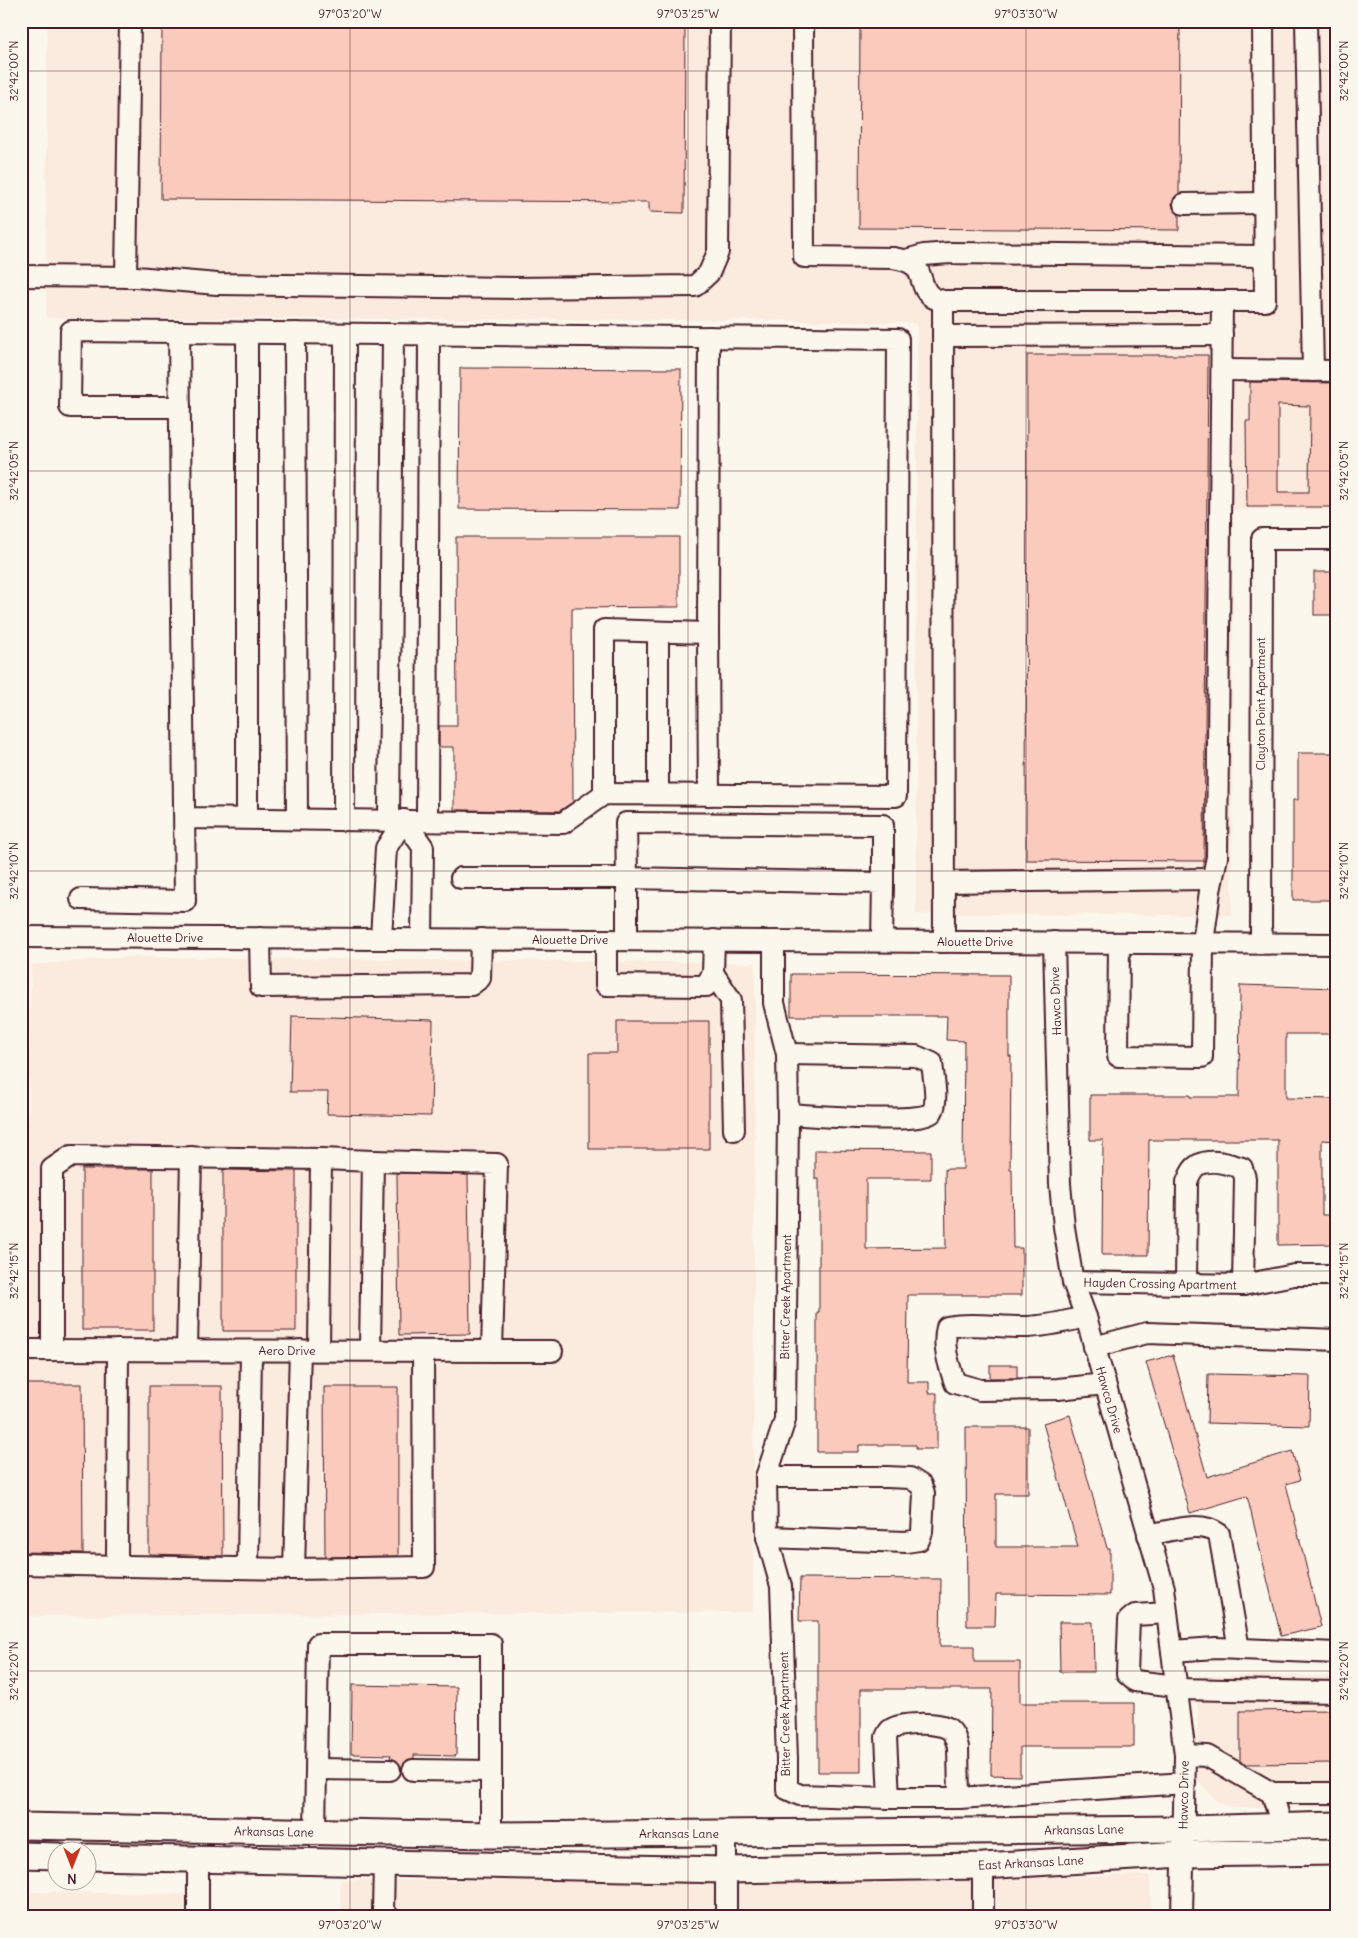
<svg xmlns="http://www.w3.org/2000/svg" width="1358" height="1938" viewBox="0 0 1358 1938" font-family="Delius,sans-serif">
	<rect width="100%" height="100%" fill="#fbf7ec"/>
	<filter id="ink" filterUnits="userSpaceOnUse"><feTurbulence type="fractalNoise" baseFrequency=".02" numOctaves="2"/><feDisplacementMap in="SourceGraphic" scale="10" xChannelSelector="R" yChannelSelector="G"/><feConvolveMatrix kernelMatrix="1 2 1 2 8 2 1 2 1" color-interpolation-filters="sRGB"/></filter>
	<g filter="url(#ink)">
		<g fill="#fbeade">
			<polygon points="47,21 1337,21 1337,510 1233,510 1232,915 916,914 917,323 757,320 46,318"/>
			<polygon points="128,957 755,963 753,1612 21,1616 21,1155 29,1120 31,965"/>
			<polygon points="1198,1676 1337,1676 1337,1807 1233,1808 1218,1802 1197,1780"/>
			<polygon points="1150,1875 1151,1917 341,1917 341,1880 746,1882"/>
			<polygon points="21,1892 185,1894 185,1917 21,1917"/>
		</g>
		<g fill="#facbbd" stroke="#4a1f2b" fill-rule="evenodd">
			<polygon points="162,21 685,21 684,213 649,212 649,202 161,199"/>
			<polygon points="860,21 1180,21 1179,193 1174,198 1172,204 1174,210 1179,215 1179,230 859,228"/>
			<polygon points="1027,355 1208,355 1204,861 1026,860"/>
			<polygon points="460,368 681,369 680,510 459,509"/>
			<path d="M1250,382L1337,383V507H1247L1246,421H1250ZM1278,405L1310,406L1309,492H1278Z"/>
			<polygon points="456,537 679,537 679,607 572,608 573,802 559,811 454,810 454,747 439,747 439,726 457,726"/>
			<rect x="1314" y="572" width="23" height="43"/>
			<polygon points="1298,753 1337,753 1337,900 1293,900 1293,800 1298,800"/>
			<polygon points="791,974 1009,975 1009,1056 1011,1056 1010,1169 1012,1169 1013,1248 1022,1248 1022,1295 908,1295 907,1382 929,1382 929,1393 937,1393 937,1449 916,1449 916,1445 859,1445 859,1452 817,1452 817,1312 819,1312 819,1179 815,1179 815,1150 931,1151 931,1179 866,1179 866,1249 946,1248 945,1169 963,1169 964,1041 946,1040 947,1016 791,1016"/>
			<polygon points="1240,985 1337,988 1337,1034 1286,1034 1286,1098 1337,1099 1337,1141 1322,1140 1322,1215 1337,1215 1337,1244 1278,1245 1278,1140 1149,1140 1148,1255 1102,1255 1103,1140 1090,1140 1090,1095 1190,1095 1190,1097 1239,1097"/>
			<polygon points="292,1016 433,1020 431,1116 327,1114 328,1092 290,1092"/>
			<polygon points="617,1021 709,1021 709,1149 589,1149 589,1053 617,1053"/>
			<rect x="82" y="1169" width="71" height="161"/>
			<polygon points="223,1170 296,1171 296,1331 223,1331"/>
			<polygon points="397,1173 468,1175 470,1334 399,1335"/>
			<polygon points="1173,1355 1207,1477 1292,1451 1300,1480 1286,1484 1321,1627 1281,1636 1247,1496 1190,1513 1146,1362"/>
			<rect x="990" y="1365" width="27" height="13"/>
			<polygon points="1208,1374 1310,1376 1309,1426 1207,1423"/>
			<polygon points="21,1384 82,1384 83,1553 21,1552"/>
			<polygon points="149,1386 222,1386 223,1556 149,1554"/>
			<polygon points="324,1387 398,1387 398,1556 325,1557"/>
			<polygon points="1070,1415 1107,1548 1110,1548 1110,1595 996,1594 995,1626 967,1626 966,1427 1028,1427 1028,1494 996,1494 996,1547 1078,1547 1043,1423"/>
			<polygon points="800,1578 941,1579 940,1646 974,1646 974,1662 1020,1662 1020,1703 1134,1703 1134,1747 1020,1747 1020,1776 991,1775 992,1689 861,1689 861,1772 818,1772 818,1621 799,1621"/>
			<polygon points="1059,1622 1093,1622 1094,1672 1060,1672"/>
			<polygon points="352,1685 457,1687 456,1756 414,1755 414,1758 407,1760 401,1768 396,1760 390,1758 391,1755 351,1754"/>
			<polygon points="1337,1710 1337,1763 1245,1764 1240,1761 1240,1711"/>
		</g>
		<g fill="none" stroke-linecap="round" stroke-linejoin="round">
			<defs>
				<g id="minor">
					<path d="M803,21L804,257L893,258C931,263 914,284 932,297C935,299 940,300 943,301"/>
					<polyline points="1306,21 1313,371"/>
					<polyline points="1184,204 1264,203"/>
					<polyline points="906,260 924,255 950,253 1264,256"/>
					<polyline points="21,276 136,277 217,284 515,288 695,286 709,273 718,252 720,21"/>
					<polyline points="126,277 130,21"/>
					<polyline points="179,332 71,331 70,407 180,407"/>
					<polyline points="295,333 297,819"/>
					<polyline points="943,336 1222,335"/>
					<polyline points="1222,370 1337,371"/>
					<polyline points="658,632 658,794"/>
					<polyline points="708,633 709,337"/>
					<polyline points="604,794 604,630 708,633 709,795"/>
					<polyline points="247,818 247,333"/>
					<polyline points="344,819 345,334"/>
					<polyline points="389,820 393,334"/>
					<polyline points="404,820 423,847 422,939"/>
					<polyline points="427,820 429,334"/>
					<polyline points="461,878 627,878 627,940"/>
					<polyline points="944,882 1212,879"/>
					<polyline points="81,899 185,901 179,332 898,339 896,796 604,794 563,823 185,818"/>
					<polyline points="21,937 1337,944"/>
					<polyline points="260,938 261,987 471,985 480,978 481,939"/>
					<polyline points="381,939 386,848 404,820"/>
					<polyline points="606,940 606,985 706,986 713,973 714,940"/>
					<path d="M774,941V1003L787,1054L788,1114L785,1420L766,1477L767,1537L781,1586L787,1759V1789L800,1795L889,1798H959L958,1747C956,1740 954,1733 949,1729C939,1722 900,1722 890,1730C888,1732 887,1735 886,1737L889,1798"/>
					<polyline points="882,941 883,883 627,878 626,823 883,825 883,883"/>
					<polyline points="944,942 943,301 1265,301 1263,21"/>
					<polyline points="1054,942 1060,1184 1064,1227 1073,1282 1086,1317 1164,1588 1185,1755 1182,1917"/>
					<polyline points="1119,943 1118,1056 1202,1057 1203,943 1210,891 1217,857 1222,301"/>
					<polyline points="1261,943 1262,539 1337,539"/>
					<polyline points="713,973 731,1000 734,1130"/>
					<path d="M787,1054L916,1056L932,1063C933,1075 939,1102 932,1112C924,1125 809,1115 788,1114"/>
					<polyline points="373,1161 497,1164 492,1351"/>
					<polyline points="1073,1282 1243,1285 1294,1275 1337,1275"/>
					<path d="M1186,1284L1187,1182C1189,1176 1193,1168 1198,1165C1211,1158 1230,1164 1242,1168L1245,1178L1243,1285"/>
					<path d="M1086,1317C1067,1321 1048,1326 1028,1327C1001,1328 974,1322 947,1327C942,1346 949,1365 955,1383L980,1390L1058,1389L1105,1384"/>
					<polyline points="1094,1347 1147,1333 1337,1340"/>
					<polyline points="21,1350 552,1351"/>
					<polyline points="52,1350 52,1169 71,1156 321,1159"/>
					<polyline points="187,1350 191,1157"/>
					<polyline points="319,1350 321,1159 373,1161 370,1350"/>
					<polyline points="766,1477 887,1477 910,1478 921,1485 924,1493 922,1532 919,1540 906,1542 767,1537"/>
					<path d="M1148,1535C1170,1531 1200,1520 1219,1534L1239,1649"/>
					<polyline points="21,1564 294,1569 300,1350"/>
					<polyline points="117,1565 118,1350"/>
					<polyline points="248,1568 251,1351"/>
					<polyline points="294,1569 424,1567 423,1351"/>
					<polyline points="1167,1613 1135,1615 1129,1620 1127,1674 1135,1681 1176,1686"/>
					<polyline points="1172,1651 1216,1648 1337,1653"/>
					<polyline points="1177,1689 1337,1692"/>
					<polyline points="1185,1755 1207,1756 1272,1793 1282,1827"/>
					<polyline points="316,1769 390,1770"/>
					<polyline points="413,1770 491,1771"/>
					<polyline points="1272,1793 1337,1793"/>
					<polyline points="959,1798 1185,1783"/>
					<polyline points="315,1833 318,1644 491,1644 491,1835"/>
					<polyline points="384,1865 383,1910 389,1917"/>
					<polyline points="198,1917 198,1861"/>
					<polyline points="726,1917 726,1833"/>
					<polyline points="983,1917 983,1866"/>
				</g>
				<g id="major">
					<polyline points="21,1826 491,1835 1184,1829 1337,1825"/>
					<polyline points="21,1855 58,1856"/>
					<polyline points="88,1857 726,1870 983,1866 1183,1854 1337,1852"/>
				</g>
			</defs>
			<use href="#minor" stroke="#4a1f2b" stroke-width="24"/>
			<use href="#major" stroke="#4a1f2b" stroke-width="29"/>
			<use href="#minor" stroke="#fbf7ec" stroke-width="20"/>
			<use href="#major" stroke="#fbf7ec" stroke-width="25"/>
		</g>
	</g>
	<path fill="none" stroke="#4a1f2b" stroke-width="1" stroke-opacity="0.45" d="M350,21V1917M688,21V1917M1026,21V1917M21,71H1337M21,471H1337M21,871H1337M21,1271H1337M21,1671H1337"/>
	<g text-anchor="middle" stroke-width="5" stroke-linejoin="round" paint-order="stroke">
		<g font-size="12" fill="#4a1f2b" stroke="#fbf7ec">
			<text transform="translate(1261 704) rotate(-90)" y="4">Clayton Point Apartment</text>
			<text x="165" y="942">Alouette Drive</text>
			<text x="570" y="944">Alouette Drive</text>
			<text x="975" y="946">Alouette Drive</text>
			<text transform="translate(1056 1001) rotate(-92)" y="4">Hawco Drive</text>
			<text transform="translate(1160 1284) rotate(1)" y="4">Hayden Crossing Apartment</text>
			<text transform="translate(786 1297) rotate(-89)" y="4">Bitter Creek Apartment</text>
			<text x="287" y="1355">Aero Drive</text>
			<text transform="translate(1109 1400) rotate(74)" y="4">Hawco Drive</text>
			<text transform="translate(785 1714) rotate(-91)" y="4">Bitter Creek Apartment</text>
			<text transform="translate(1184 1795) rotate(-89)" y="4">Hawco Drive</text>
			<text transform="translate(1084 1830) rotate(-1)" y="4">Arkansas Lane</text>
			<text transform="translate(274 1832) rotate(1)" y="4">Arkansas Lane</text>
			<text x="679" y="1838">Arkansas Lane</text>
			<text transform="translate(1031 1863) rotate(-3)" y="4">East Arkansas Lane</text>
		</g>
	</g>
	<rect width="1358" height="1938" fill="none" stroke="#fbf7ec" stroke-width="55"/>
	<g transform="translate(72 1866) rotate(180)"><circle r="24" fill="#fbf7ec" stroke="#b4a19f"/>
	<path d="M0-4L9 19L0 12L-9 19Z" fill="#c8321e"/>
	<text y="-8" font-size="14" font-weight="bold" text-anchor="middle" fill="#4a1f2b">N</text>
	</g>
	<rect x="28" y="28" width="1302" height="1882" fill="none" stroke="#4a1f2b" stroke-width="2"/>
	<g font-size="12" text-anchor="middle" fill="#4a1f2b">
		<text x="350" y="18">97°03'20"W</text>
		<text x="688" y="18">97°03'25"W</text>
		<text x="1026" y="18">97°03'30"W</text>
		<text transform="translate(1344 71) rotate(-90)" y="4">32°42'00"N</text>
		<text transform="translate(14 71) rotate(-90)" y="4">32°42'00"N</text>
		<text transform="translate(1344 471) rotate(-90)" y="4">32°42'05"N</text>
		<text transform="translate(14 471) rotate(-90)" y="4">32°42'05"N</text>
		<text transform="translate(1344 871) rotate(-90)" y="4">32°42'10"N</text>
		<text transform="translate(14 871) rotate(-90)" y="4">32°42'10"N</text>
		<text transform="translate(1344 1271) rotate(-90)" y="4">32°42'15"N</text>
		<text transform="translate(14 1271) rotate(-90)" y="4">32°42'15"N</text>
		<text transform="translate(1344 1671) rotate(-90)" y="4">32°42'20"N</text>
		<text transform="translate(14 1671) rotate(-90)" y="4">32°42'20"N</text>
		<text x="350" y="1929">97°03'20"W</text>
		<text x="688" y="1929">97°03'25"W</text>
		<text x="1026" y="1929">97°03'30"W</text>
	</g>
</svg>
